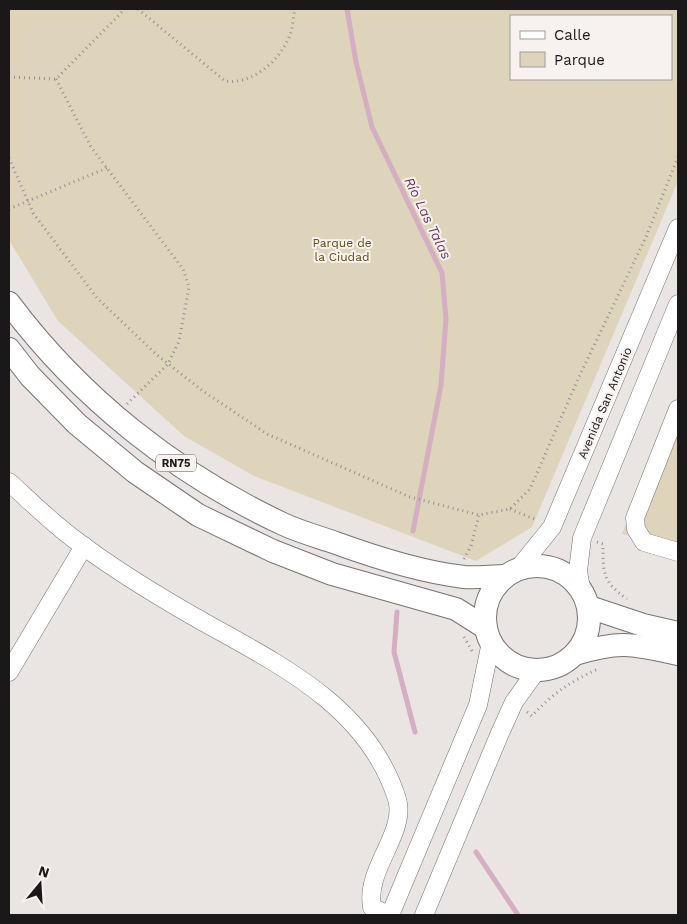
<svg xmlns="http://www.w3.org/2000/svg" width="687" height="924" viewBox="0 0 687 924" font-family="'Work Sans',sans-serif">
	<rect width="100%" height="100%" fill="#eae4e3"/>
	<g fill="#ddd4bb" fill-rule="evenodd">
		<path d="M9,9H678V181L532,527L476,561L254,476L184,436L58,321L9,240ZM511,16H671V79H511Z"/>
		<polygon points="678,396 678,546 622,534"/>
	</g>
	<g fill="none" stroke-linecap="round" stroke-linejoin="round">
		<g stroke="#d4aec1" stroke-width="5">
			<polyline points="347,9 356,62 372,127 442,273 446,319 441,385 413,531"/>
			<polyline points="397,612 394,652 415,732"/>
			<polyline points="476,852 518,915"/>
		</g>
		<defs>
			<g id="minor">
				<polyline points="678,409 635,518 636,529 644,542 678,552"/>
				<path d="M9,482C30,501 51,522 74,539C104,562 137,583 169,602C254,654 364,694 397,799C407,833 365,869 372,907L387,915"/>
				<polyline points="518,569 552,527 678,228"/>
				<polyline points="581,589 578,571 582,538 678,304"/>
				<polyline points="9,672 84,546"/>
				<polyline points="390,915 478,705 491,642"/>
				<polyline points="424,915 500,733 514,702 537,670"/>
			</g>
			<g id="major">
				<path d="M9,303C80,398 176,474 283,524C300,532 319,537 336,543C377,558 421,572 464,577C478,578 492,576 506,576"/>
				<polyline points="9,349 30,376 77,424 135,472 198,515 273,551 332,574 456,609 486,628"/>
				<circle cx="537" cy="618" r="52"/>
				<polyline points="589,607 643,625 678,633"/>
				<path d="M575,654C620,640 633,644 678,654"/>
			</g>
		</defs>
		<use href="#minor" stroke="#787371" stroke-width="19"/>
		<use href="#major" stroke="#787371" stroke-width="24"/>
		<g stroke="#959190" stroke-width="3" stroke-dasharray="1 4" stroke-linecap="butt">
			<path d="M138,9L225,81C252,85 280,61 290,35C293,27 293,17 295,9"/>
			<polyline points="9,77 56,79 125,9"/>
			<polyline points="56,79 91,147 183,269 189,287 179,341 168,364 127,404"/>
			<polyline points="9,158 33,213 97,298 157,355 203,391 267,434 410,497 479,515 510,509 530,489 578,379 646,237 678,157"/>
			<polyline points="9,209 107,168"/>
			<polyline points="510,509 537,520"/>
			<path d="M597,542L603,544C603,573 602,581 627,599"/>
			<polyline points="464,559 471,546 479,515"/>
			<polyline points="464,637 472,651"/>
			<path d="M527,712L532,716C553,693 570,682 598,669"/>
		</g>
		<use href="#minor" stroke="#fff" stroke-width="18"/>
		<use href="#major" stroke="#fff" stroke-width="22"/>
	</g>
	<g text-anchor="middle" stroke-width="4" stroke-linejoin="round" paint-order="stroke">
		<rect fill="#f7f2f0" stroke="#5c5959" stroke-width="1" x="156" y="454.5" width="40" height="17" rx="4"/>
		<g font-size="11" font-weight="bold" fill="#1a1818">
			<text x="176" y="467">RN75</text>
		</g>
		<g font-size="12" fill="#5e4c0b" stroke="#f7f2f0">
			<text x="342" y="247">Parque de<tspan x="342" dy="14">la Ciudad</tspan></text>
		</g>
		<g font-size="12" fill="#1a1818" stroke="#f7f2f0">
			<text transform="translate(605 403) rotate(-67)" y="4">Avenida San Antonio</text>
		</g>
		<g font-size="14" font-style="italic" fill="#6b3855" stroke="#f7f2f0">
			<text transform="translate(428 218) rotate(64)" y="5">Río Las Talas</text>
		</g>
	</g>
	<rect width="687" height="924" fill="none" stroke="#1a1818" stroke-width="20"/>
	<rect x="510" y="15" width="162" height="65" fill="#f7f2f0" stroke="#9f9b9a"/>
	<rect x="520" y="31" width="25" height="8" fill="#ffffff" stroke="#9f9b9a"/>
	<text x="554" y="40" font-size="15" fill="#1a1818">Calle</text>
	<rect x="520" y="52" width="25" height="15" fill="#ddd4bb" stroke="#9f9b9a"/>
	<text x="554" y="65" font-size="15" fill="#1a1818">Parque</text>
	<g transform="translate(40 884) rotate(18)" stroke="#f7f2f0" stroke-width="4" paint-order="stroke">
	<path d="M0-4L9 19L0 12L-9 19Z" fill="#1a1818"/>
	<text y="-8" font-size="14" font-weight="bold" text-anchor="middle" fill="#1a1818">N</text>
	</g>
</svg>
